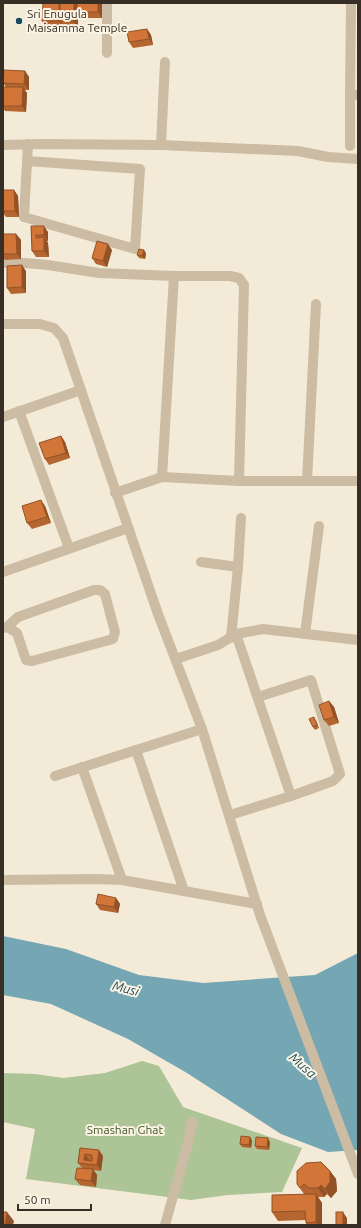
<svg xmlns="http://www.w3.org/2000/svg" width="361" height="1228" viewBox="0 0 361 1228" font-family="Ubuntu,sans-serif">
	<rect width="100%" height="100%" fill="#f3ebd8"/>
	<polygon fill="#adc497" points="142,1061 159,1066 183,1107 302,1148 282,1192 228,1195 191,1200 26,1179 35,1129 3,1122 3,1073 35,1074 63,1078 105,1073"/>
	<polygon fill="#74a6b3" points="3,936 66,949 139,975 203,983 315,975 358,953 358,1150 328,1152 281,1134 187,1073 128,1039 51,1004 3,995"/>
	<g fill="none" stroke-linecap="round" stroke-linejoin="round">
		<g stroke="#ccbca3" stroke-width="10">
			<polyline points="351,3 350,94 358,95"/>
			<polyline points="107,53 107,3"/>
			<polyline points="3,145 42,144 161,145 298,151 328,157 358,159"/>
			<polyline points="161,145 165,62"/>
			<polyline points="350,146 350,94"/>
			<polyline points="28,161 140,169 135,249 24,217 28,144"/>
			<polyline points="3,263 25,263 48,265 99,273 174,276 230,276 239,278 244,285 239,481"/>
			<polyline points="19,411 69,548"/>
			<polyline points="3,417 81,390"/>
			<polyline points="162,477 174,276"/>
			<polyline points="307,481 316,304"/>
			<polyline points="115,493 162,477 239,481 358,481"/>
			<polyline points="201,562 238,567"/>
			<polyline points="3,572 128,528"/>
			<polyline points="3,628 7,627 18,617 94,590 100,590 105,594 115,632 113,639 32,661 26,660 17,633 7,627"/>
			<polyline points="236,634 291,796"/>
			<polyline points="305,634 319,526"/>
			<polyline points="231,638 238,567 241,518"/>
			<polyline points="176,659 218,645 236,634 263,629 358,640"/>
			<polyline points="136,750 184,891"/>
			<polyline points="82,767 122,880"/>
			<polyline points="55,776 202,729"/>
			<polyline points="230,815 291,796 333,781 340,774 311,680 258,697"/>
			<polyline points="165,1225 188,1143 192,1122"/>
		</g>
		<g stroke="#ccbca3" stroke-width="10">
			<polyline points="3,324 40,324 54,328 63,338 158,614 202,729 260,915 358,1174"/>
			<polyline points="3,880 96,879 122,880 257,904"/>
		</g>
	</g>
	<g fill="#b46530">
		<polygon points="102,3 102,18 81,18 78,14 78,27 64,27 63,25 63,27 46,27 42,21"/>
		<polygon points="147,29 151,35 153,45 133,48 129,42"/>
		<polygon points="25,71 29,77 29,90 24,90 27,93 26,112 5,111 3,108 3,106 6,87 3,83"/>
		<polygon points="3,190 14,190 18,196 19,217 6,217 3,213"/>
		<polygon points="31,226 48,232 48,241 47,241 48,243 49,257 36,257 32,251"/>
		<polygon points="3,234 16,234 21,240 21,259 5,260 3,257"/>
		<polygon points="112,250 107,267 96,264 92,258"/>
		<polygon points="146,253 145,259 139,258 137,255"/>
		<polygon points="26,271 26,293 11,294 7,288"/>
		<polygon points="61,436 65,442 70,458 49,465 45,459"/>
		<polygon points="45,506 51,523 32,529 27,523"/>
		<polygon points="329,701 334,707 339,723 329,726 324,720"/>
		<polygon points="316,720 319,728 315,730 313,727"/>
		<polygon points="116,898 120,904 118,913 100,910 96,904"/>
		<polygon points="252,1140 251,1148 242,1147 240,1144"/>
		<polygon points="270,1142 269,1150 257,1149 255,1146"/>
		<polygon points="80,1148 103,1156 101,1171 93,1170 97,1175 96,1187 80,1185 75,1179 82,1168 78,1163"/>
		<polygon points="330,1171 336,1179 337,1191 331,1198 327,1194 324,1197 318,1197 322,1203 322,1225 307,1225 306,1223 306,1220 278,1221 272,1212 304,1194 297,1184"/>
	</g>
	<g fill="#925227">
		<polygon points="59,3 63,3 60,21 63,25 63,27 59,21"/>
		<polygon points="74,3 77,3 77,12 78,14 78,27 73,21"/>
		<polygon points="98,3 102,3 102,18 98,12"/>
		<polygon points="147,29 151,35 153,45 149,39"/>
		<polygon points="25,71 29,77 29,90 24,84"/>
		<polygon points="23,87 27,93 26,112 22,106"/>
		<polygon points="14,190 18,196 19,217 15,211"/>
		<polygon points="44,226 48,232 48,241 44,235"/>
		<polygon points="16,234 21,240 21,259 17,254"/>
		<polygon points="44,237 48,243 49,257 44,251"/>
		<polygon points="108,244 112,250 107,267 103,261"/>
		<polygon points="144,250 146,253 145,259 142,256"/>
		<polygon points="22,265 26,271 26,293 22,287"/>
		<polygon points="61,436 65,442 70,458 66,453"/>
		<polygon points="41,500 45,506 51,523 47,517"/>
		<polygon points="329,701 334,707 339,723 334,717"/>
		<polygon points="116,898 120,904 118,913 114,907"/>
		<polygon points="250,1137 252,1140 251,1148 249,1145"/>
		<polygon points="268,1138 270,1142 269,1150 267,1147"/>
		<polygon points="99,1150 103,1156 101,1171 97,1165"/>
		<polygon points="85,1154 89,1160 88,1164 84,1160"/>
		<polygon points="93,1169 97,1175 96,1187 91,1181"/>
		<polygon points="330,1171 336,1179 337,1191 331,1198 325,1189"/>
		<polygon points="321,1185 327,1194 324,1197 318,1188"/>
		<polygon points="316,1194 322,1203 322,1225 318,1225 316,1222"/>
		<polygon points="7,1212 14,1221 13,1225 5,1225"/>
		<polygon points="343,1212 347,1218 347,1225 343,1225"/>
	</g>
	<g fill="#d17538" stroke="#925227" fill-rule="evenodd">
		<polygon points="43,3 59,3 59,21 42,21"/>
		<polygon points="60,3 74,3 73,21 60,21"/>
		<rect x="77" y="3" width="21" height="9"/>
		<polygon points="147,29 149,39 129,42 127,32"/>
		<polygon points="4,70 25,71 24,84 3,83"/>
		<polygon points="3,87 23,87 22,106 3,106"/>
		<polygon points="3,190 14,190 15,211 3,211"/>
		<polygon points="31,226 44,226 44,235 36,235 36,238 44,237 44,251 32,251"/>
		<polygon points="3,234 16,234 17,254 3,254"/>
		<polygon points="97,241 108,244 103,261 92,258"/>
		<polygon points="139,249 144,250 142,256 137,255"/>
		<polygon points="22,265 22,287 7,288 7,266"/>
		<polygon points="61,436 66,453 45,459 39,443"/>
		<polygon points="41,500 47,517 27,523 22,506"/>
		<polygon points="329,701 334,717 324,720 319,705"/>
		<polygon points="314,717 317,725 313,727 309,719"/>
		<polygon points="98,894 116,898 114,907 96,904"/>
		<polygon points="241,1136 250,1137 249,1145 240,1144"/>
		<polygon points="256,1137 268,1138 267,1147 255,1146"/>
		<path d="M80,1148L99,1150L97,1165L78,1163ZM85,1154L92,1155V1161L84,1160Z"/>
		<polygon points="321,1162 330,1171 330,1182 325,1189 321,1185 318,1188 309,1188 304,1184 300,1188 297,1184 297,1171 306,1163"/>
		<polygon points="77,1168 93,1169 91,1181 75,1179"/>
		<polygon points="316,1194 316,1222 306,1223 305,1211 272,1212 272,1195"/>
		<polygon points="3,1212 7,1212 5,1225 3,1225"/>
		<rect x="336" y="1212" width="7" height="13"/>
	</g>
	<circle fill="#174c5c" stroke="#fbf4e4" stroke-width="1.5" cx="19" cy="21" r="4"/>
	<g text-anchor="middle" stroke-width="4" stroke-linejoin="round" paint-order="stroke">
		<g font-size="12" fill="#372e26" stroke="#fbf4e4" text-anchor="start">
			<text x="27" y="18">Sri Enugula<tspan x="27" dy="14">Maisamma Temple</tspan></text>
		</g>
		<g font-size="12" fill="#3e5727" stroke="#fbf4e4">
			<text x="125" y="1134">Smashan Ghat</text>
		</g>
		<g font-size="13" font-style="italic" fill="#174c5c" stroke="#fbf4e4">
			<text transform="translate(126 988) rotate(14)" y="5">Musi</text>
			<text transform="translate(303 1065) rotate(41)" y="5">Musa</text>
		</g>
	</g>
	<rect width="361" height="1228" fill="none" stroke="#372e26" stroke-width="8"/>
	<path d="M18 1204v6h73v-6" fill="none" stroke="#372e26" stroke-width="2"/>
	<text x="24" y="1204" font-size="12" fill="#372e26" stroke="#fbf4e4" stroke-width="3" paint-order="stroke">50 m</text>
</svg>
